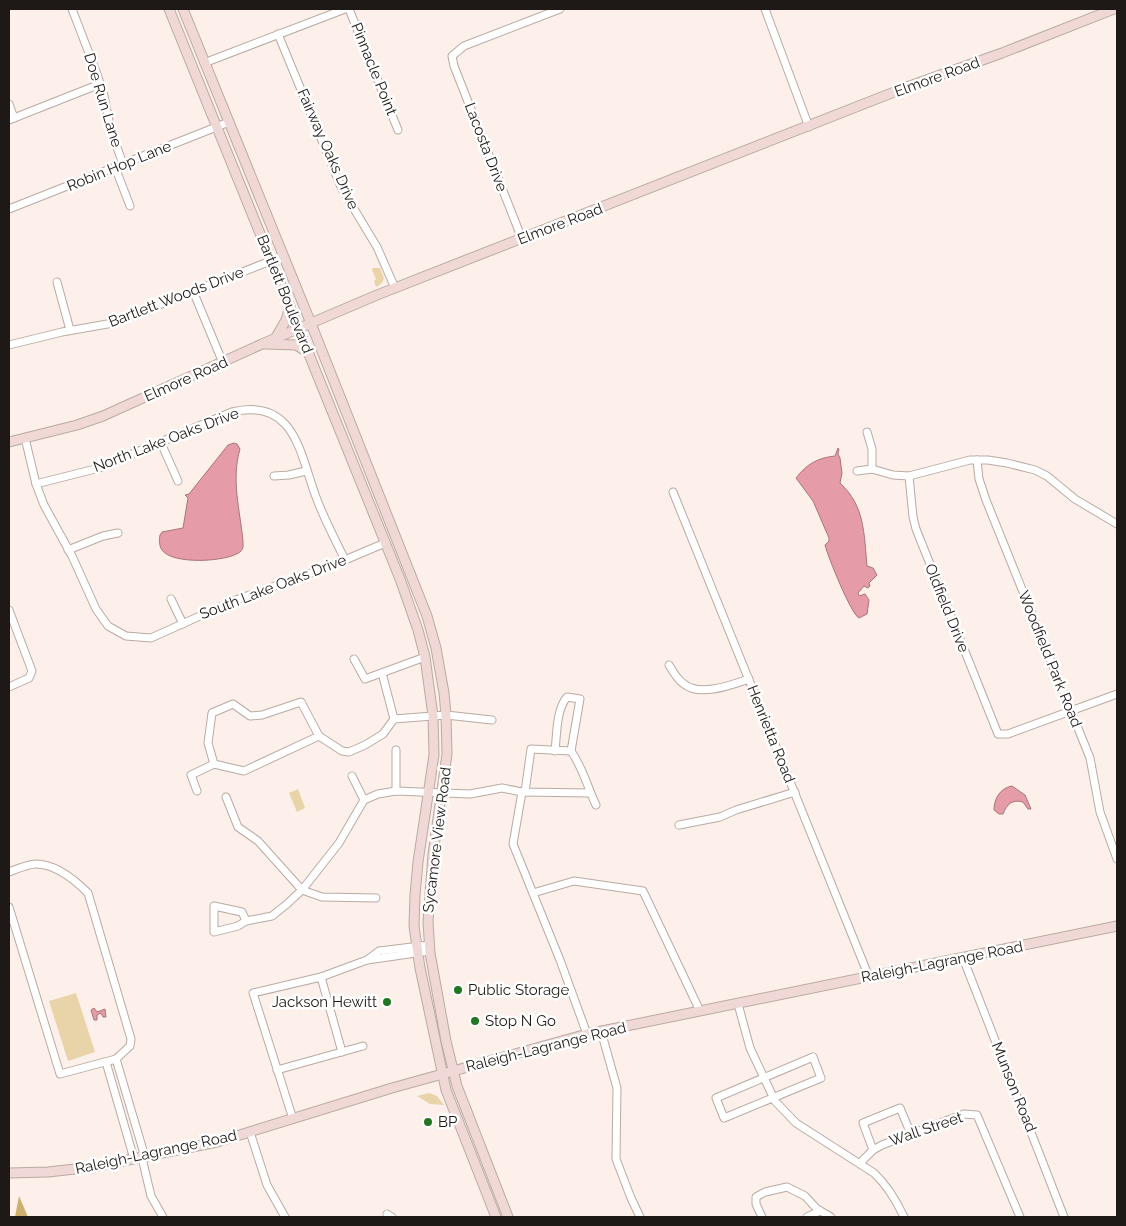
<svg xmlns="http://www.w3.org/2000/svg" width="1126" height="1226" viewBox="0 0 1126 1226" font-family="Raleway,sans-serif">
	<rect width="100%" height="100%" fill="#fdf0ea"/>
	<g fill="#e9d3a8">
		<polygon points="373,268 380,268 384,278 382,283 376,287 374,281 376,279 372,270"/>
		<polygon points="298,789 305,808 297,812 289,793"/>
		<polygon points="76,993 95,1052 68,1061 49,1001"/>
		<polygon points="429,1093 437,1096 444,1105 430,1104 417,1096"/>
	</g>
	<polygon fill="#ceaf6e" points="19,1196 28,1217 15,1217"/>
	<g fill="#e69ba9" stroke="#aa747d">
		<path d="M234,443L237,444L240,449C231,480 240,510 243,541C243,544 244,549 240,552C227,562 172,565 162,550C159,546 159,539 160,535L162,532L183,528L188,498L185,495L189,494L228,445Z"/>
		<path d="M838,448L839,449L838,454L840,458L842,473L840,483C865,506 864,534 867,566L873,568L877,575L869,583L870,586L868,588L864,586L858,593L859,596L865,594L869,600L867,614L859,618C851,614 828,557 825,545L829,541V538L813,501L796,478C807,464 817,458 835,456Z"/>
		<path d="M1012,786L1025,795L1031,809H1028L1023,802C1012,799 1007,804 1003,814H999L994,810C994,799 1000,788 1012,786Z"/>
		<polygon points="94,1008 97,1012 105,1009 106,1017 103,1017 101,1013 97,1015 97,1020 94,1020 91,1010"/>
	</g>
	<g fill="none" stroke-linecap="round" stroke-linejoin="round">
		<defs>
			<g id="street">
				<polyline points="72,9 97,74 104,96 111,131 123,164"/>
				<polyline points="349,9 398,130"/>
				<polyline points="765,9 809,127"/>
				<polyline points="278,34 342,189 377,247 395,288"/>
				<polyline points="204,63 345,9"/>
				<polyline points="9,104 14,118"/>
				<polyline points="9,120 100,84"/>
				<polyline points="115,167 130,206"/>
				<polyline points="9,209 229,122"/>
				<polyline points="522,239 454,66 452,56 464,46 560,9"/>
				<polyline points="57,282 70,330"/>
				<polyline points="193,291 223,363"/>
				<polyline points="9,345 62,332 113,323 283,256"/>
				<polyline points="867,432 872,449 872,469"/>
				<polyline points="25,438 36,484 44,505 72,556 96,609 108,626 126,636 151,638 233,601 333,565 385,543"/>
				<polyline points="161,443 178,481"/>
				<polyline points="977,460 979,479 986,500 1090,758 1100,812 1117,859"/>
				<polyline points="857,471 872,469 893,475 909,476 970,460 988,460 1007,463 1035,470 1047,476 1075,499 1117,524"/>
				<polyline points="274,476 289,475 306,471"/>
				<polyline points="909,476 913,517 916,529 998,734 1008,734 1117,694"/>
				<path d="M36,484L99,468L232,412C295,397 300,454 316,497C324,519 335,539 345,560"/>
				<polyline points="673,492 869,977"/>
				<polyline points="68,550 103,536 118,533"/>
				<polyline points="171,599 183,624"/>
				<polyline points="9,610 32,671 29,678 9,687"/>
				<polyline points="354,659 365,679 425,657"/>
				<path d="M669,665C673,672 678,680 684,684C700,697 731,685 749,679"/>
				<polyline points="382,673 394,719"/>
				<path d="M555,751C557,734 556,710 567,697L580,699L571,751C583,768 587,786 596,805"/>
				<polyline points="214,764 208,743 212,713 233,704 250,716 262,715 301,702 319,736 342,751 349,752 365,745 383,734 394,719 446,715 492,720"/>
				<polyline points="214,764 244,771 319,736"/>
				<polyline points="352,776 364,800"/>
				<polyline points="197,791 191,775 214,764"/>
				<polyline points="396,791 396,750"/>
				<polyline points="522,792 513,844 560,960 587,1034"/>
				<polyline points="525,792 531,749 571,751"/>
				<polyline points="226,797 238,827 258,841 302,890 322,897 376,898"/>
				<polyline points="679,825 720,817 736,810 795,792"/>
				<path d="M9,872C17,869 28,864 36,864C56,864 75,880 88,893L131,1039L130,1046L116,1059L60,1074L9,907"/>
				<polyline points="533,893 574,881 643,891 700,1011"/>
				<polyline points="246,921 238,926 214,932 214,906 242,912 246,921 272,916 287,904 302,890 339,843 364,800 378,794 396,791 470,794 502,788 522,792 590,793"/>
				<polyline points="963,958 1064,1217"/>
				<polyline points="367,960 379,951 429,945"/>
				<polyline points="321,977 342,1052"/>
				<path d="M738,1004L750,1048L775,1101L796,1123L874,1173C888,1186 896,1200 904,1217"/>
				<polyline points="601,1031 617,1088 616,1159 631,1198 640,1217"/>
				<polygon points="813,1057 821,1078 724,1118 716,1098"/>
				<polyline points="116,1059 145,1157"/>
				<polyline points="106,1062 134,1159"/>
				<polyline points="277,1070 363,1046"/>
				<polyline points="293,1119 253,993 321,977 367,960 430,951"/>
				<polyline points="250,1132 267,1185 285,1217"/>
				<polyline points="873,1150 863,1123 900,1108 911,1134"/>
				<polyline points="142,1158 151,1196 163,1217"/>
				<polyline points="860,1163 873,1150 882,1145 964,1114 977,1115 1020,1217"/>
				<polyline points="387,1214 392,1217"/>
				<polyline points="762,1217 756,1204 756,1197 765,1192 787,1187 805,1196 817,1209 831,1217"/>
				<polyline points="807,1217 820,1211"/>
			</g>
			<g id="secondary">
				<polyline points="169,9 400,579 418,630 425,657 433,716 434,755 418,862 415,895 414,926 420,968 446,1090 496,1217"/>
				<polyline points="183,9 312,326 427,616 436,648 444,693 446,715 447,754 433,854 428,922 430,953 446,1041 457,1086 508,1217"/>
				<polyline points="275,339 286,320 290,306"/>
				<polyline points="265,344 296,345 309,353"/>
				<polyline points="9,442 77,425 103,416 262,344 377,295 907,87 1002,53 1114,9"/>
				<polyline points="9,1173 48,1172 93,1167 217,1142 392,1088 587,1034 1117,926"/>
			</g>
		</defs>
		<use href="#street" stroke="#b9aaa3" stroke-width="9"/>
		<use href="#secondary" stroke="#b9aaa3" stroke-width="11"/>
		<use href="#street" stroke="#fff" stroke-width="7"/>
		<use href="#secondary" stroke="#f0d8d6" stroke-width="9"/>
	</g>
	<g fill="#207622" stroke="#fff" stroke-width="2">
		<circle cx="458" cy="990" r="5"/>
		<circle cx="387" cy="1002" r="5"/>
		<circle cx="475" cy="1021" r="5"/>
		<circle cx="428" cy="1122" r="5"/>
	</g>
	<g text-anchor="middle" stroke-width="5" stroke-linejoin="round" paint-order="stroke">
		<g font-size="15" fill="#1e1916" stroke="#fff">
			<text transform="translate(374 69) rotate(68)" y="5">Pinnacle Point</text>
			<text transform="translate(937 77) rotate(-20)" y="5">Elmore Road</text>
			<text transform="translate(103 100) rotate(73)" y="5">Doe Run Lane</text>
			<text transform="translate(486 147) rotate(69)" y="5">Lacosta Drive</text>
			<text transform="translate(328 149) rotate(66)" y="5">Fairway Oaks Drive</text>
			<text transform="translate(119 166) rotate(-22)" y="5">Robin Hop Lane</text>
			<text transform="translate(560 224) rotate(-21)" y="5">Elmore Road</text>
			<text transform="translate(285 294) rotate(68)" y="5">Bartlett Boulevard</text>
			<text transform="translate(176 297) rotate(-21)" y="5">Bartlett Woods Drive</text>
			<text transform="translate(186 379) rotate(-24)" y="5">Elmore Road</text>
			<text transform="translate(166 440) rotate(-21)" y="5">North Lake Oaks Drive</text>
			<text transform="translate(273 587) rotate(-21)" y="5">South Lake Oaks Drive</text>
			<text transform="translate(947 608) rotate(68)" y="5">Oldfield Drive</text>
			<text transform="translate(1050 659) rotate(68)" y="5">Woodfield Park Road</text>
			<text transform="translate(771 734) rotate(68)" y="5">Henrietta Road</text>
			<text transform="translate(437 840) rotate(-83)" y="5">Sycamore View Road</text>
			<text transform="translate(942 962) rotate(-11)" y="5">Raleigh-Lagrange Road</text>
			<text transform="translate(546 1047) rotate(-14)" y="5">Raleigh-Lagrange Road</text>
			<text transform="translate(1014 1087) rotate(68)" y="5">Munson Road</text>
			<text transform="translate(926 1129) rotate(-19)" y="5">Wall Street</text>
			<text transform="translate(156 1152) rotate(-12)" y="5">Raleigh-Lagrange Road</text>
		</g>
		<g font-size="15" fill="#1e1916" stroke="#fff" text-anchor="start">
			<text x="468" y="995">Public Storage</text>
			<text x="377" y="1007" text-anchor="end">Jackson Hewitt</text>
			<text x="485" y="1026">Stop N Go</text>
			<text x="438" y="1127">BP</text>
		</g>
	</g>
	<rect width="1126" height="1226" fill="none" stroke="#1e1916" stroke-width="20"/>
</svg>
